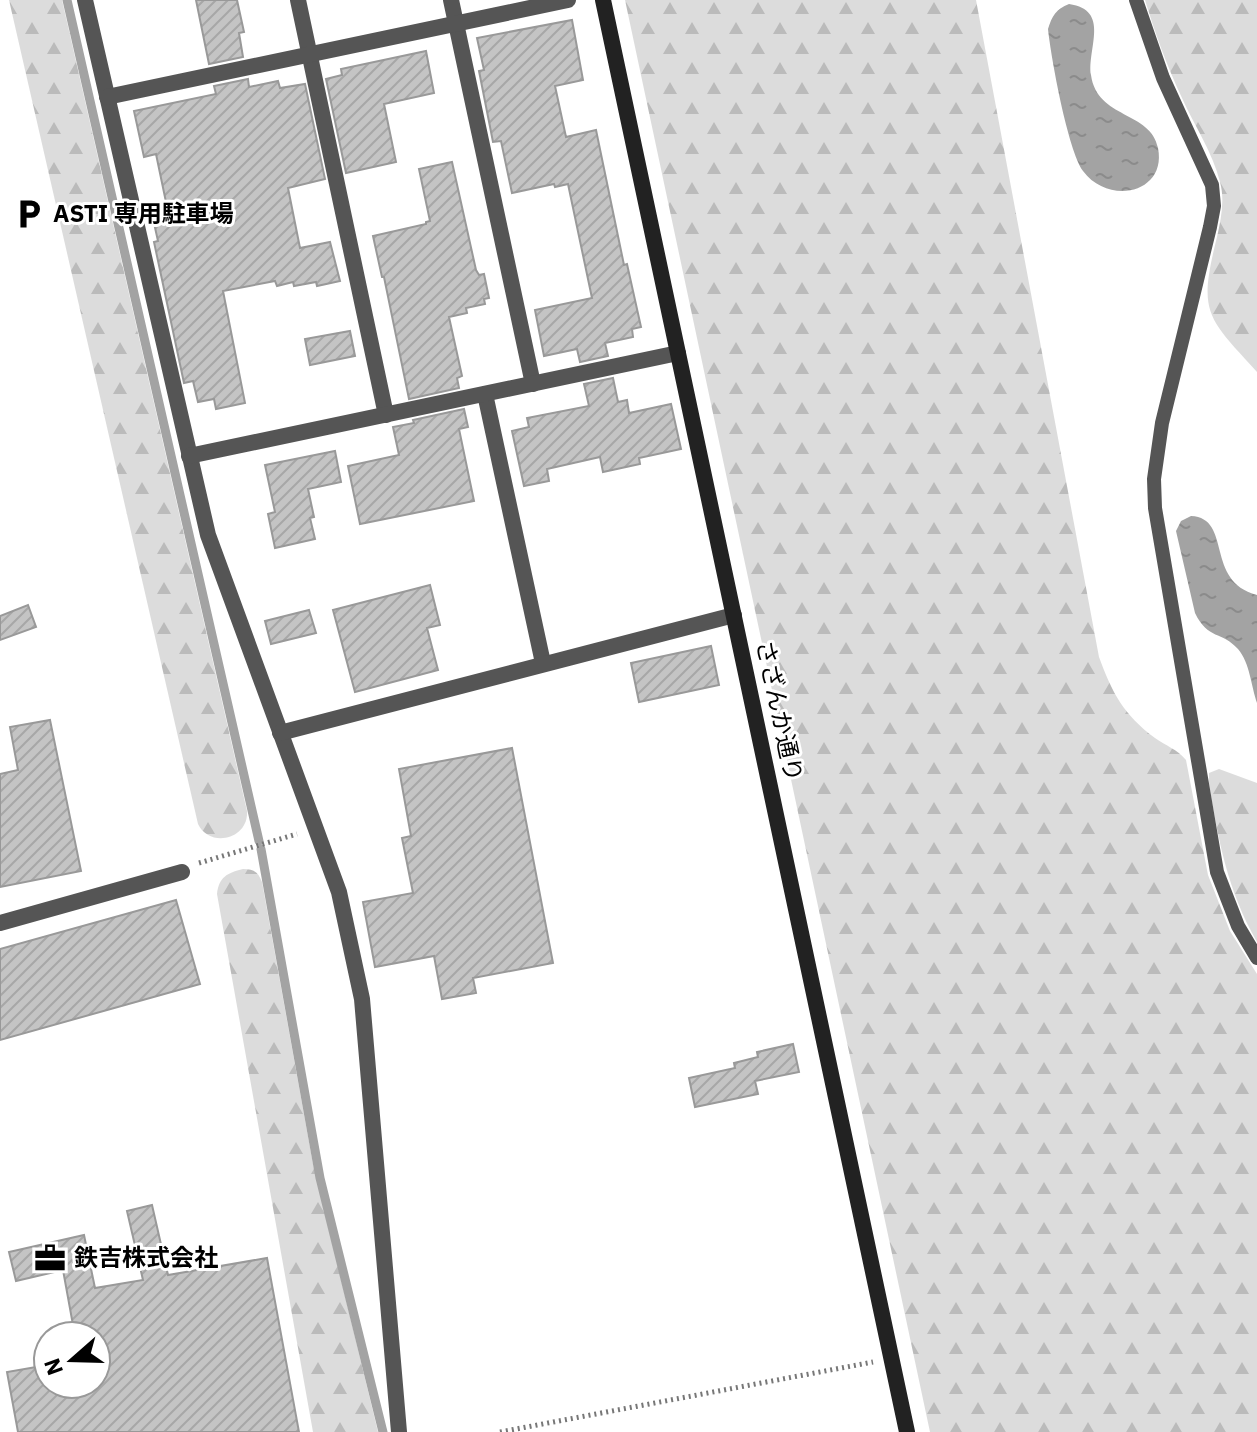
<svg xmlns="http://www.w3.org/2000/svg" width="1257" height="1432" viewBox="0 0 1257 1432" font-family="'IBM Plex Sans','Noto Sans JP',sans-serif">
	<defs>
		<pattern id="forest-firs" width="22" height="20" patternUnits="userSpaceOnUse" patternTransform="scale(2)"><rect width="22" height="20" fill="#dcdcdc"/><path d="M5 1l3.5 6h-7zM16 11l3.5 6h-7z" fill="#bbb"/></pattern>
		<pattern id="water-ripples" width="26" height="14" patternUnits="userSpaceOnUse" patternTransform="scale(2)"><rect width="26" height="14" fill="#a3a3a3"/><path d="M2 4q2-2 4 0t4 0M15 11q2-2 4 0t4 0" fill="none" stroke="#8b8b8b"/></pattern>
		<pattern id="building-hatch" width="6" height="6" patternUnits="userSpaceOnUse" patternTransform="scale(2)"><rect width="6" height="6" fill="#c4c4c4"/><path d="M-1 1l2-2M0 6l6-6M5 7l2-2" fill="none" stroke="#a7a7a7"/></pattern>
	</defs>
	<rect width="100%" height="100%" fill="#fff"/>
	<g fill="url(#forest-firs)">
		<path d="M9,0H62L247,811C249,839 210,849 198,824Z"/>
		<path d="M625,0H976L1099,657C1112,693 1124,715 1155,738C1166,746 1177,749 1186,760L1208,875L1230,931L1257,974V1432H930Z"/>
		<path d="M1145,0H1257V372C1206,316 1198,313 1217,237C1221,219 1225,200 1220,182C1213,153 1194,125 1182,98C1167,66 1155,33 1145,0Z"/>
		<path d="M1219,769L1257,783V942C1228,892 1218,840 1209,783V773Z"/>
		<path d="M243,869C254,869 258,872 262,882L313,1164L378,1432H313L217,894C219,877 227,873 243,869Z"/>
	</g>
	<g fill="url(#water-ripples)">
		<path d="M1069,4C1111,10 1087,49 1091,75C1097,119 1151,111 1158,148C1167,193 1109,206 1083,171C1068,150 1051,58 1048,29C1052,16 1056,9 1069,4Z"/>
		<path d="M1191,516C1233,518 1204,581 1257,595V703C1251,686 1250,663 1238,649C1222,631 1208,640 1195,613L1176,531L1181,521Z"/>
	</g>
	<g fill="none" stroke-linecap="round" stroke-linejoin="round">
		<g stroke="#a3a3a3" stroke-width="9">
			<polyline points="67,0 259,841"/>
			<polyline points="261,849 320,1178 383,1432"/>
		</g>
	</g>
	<g fill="url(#building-hatch)" stroke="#999" stroke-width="2">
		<polygon points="196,0 237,0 244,32 239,33 243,57 209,64"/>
		<polygon points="572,20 583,80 555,86 566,137 596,130 624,265 627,264 641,327 632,329 633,337 605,343 608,356 580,362 577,349 544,356 535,310 592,298 568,184 555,187 554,184 512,193 501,141 493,142 479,71 484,70 477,38"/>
		<polygon points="426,51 434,93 384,104 396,162 346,173 326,79 342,75 341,69"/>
		<polygon points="248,79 249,87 278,81 280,88 305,84 325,179 288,188 300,248 330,242 340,281 317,286 316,282 294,286 293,282 277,286 275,281 223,291 245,403 216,409 214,399 198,402 193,381 184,383 154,242 158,241 150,205 166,202 156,154 144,157 134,111 216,94 214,86"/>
		<polygon points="452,162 476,270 479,275 484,274 489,298 484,299 485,304 466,308 467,313 449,317 462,376 457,378 459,388 409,399 384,277 382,277 373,236 426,224 426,222 430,221 419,169"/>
		<polygon points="350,331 355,356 310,365 305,339"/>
		<polygon points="613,378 618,402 627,400 629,413 671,404 681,449 639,458 640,464 603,472 600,457 547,469 549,481 524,486 512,431 529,427 527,418 589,406 584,384"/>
		<polygon points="464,409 468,427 459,429 474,501 360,524 348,466 399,455 393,427 414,423 413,420"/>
		<polygon points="335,451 341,482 308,489 314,517 310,518 315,539 275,548 268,514 275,512 265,465"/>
		<polygon points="430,585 440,625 427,628 438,670 355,692 333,610"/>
		<polygon points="28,605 36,627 0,640 0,616"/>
		<polygon points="309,610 316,633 271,644 265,621"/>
		<polygon points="711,646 719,685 639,702 631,663"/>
		<polygon points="50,720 81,871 0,887 0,774 18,770 10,727"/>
		<polygon points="512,748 553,963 473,978 476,993 442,999 434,956 375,967 363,902 413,893 402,838 411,836 399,769"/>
		<polygon points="176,900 200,984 0,1040 0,949"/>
		<polygon points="793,1044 799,1072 755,1081 758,1094 695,1107 689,1078 735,1068 734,1063 758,1057 757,1052"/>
		<polygon points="152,1205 168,1275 267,1258 299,1432 18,1432 7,1372 48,1365 48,1384 96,1384 96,1336 75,1336 63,1270 16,1281 9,1252 84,1235 95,1288 143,1280 127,1211"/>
	</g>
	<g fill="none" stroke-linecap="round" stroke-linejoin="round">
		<g stroke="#777" stroke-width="5" stroke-dasharray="2 4" stroke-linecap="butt">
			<polyline points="199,863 297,834"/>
			<polyline points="500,1432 873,1362"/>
		</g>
		<polyline stroke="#555" stroke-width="14" points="1136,0 1163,78 1212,185 1214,206 1210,227 1162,423 1154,479 1155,508 1217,872 1238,926 1257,958"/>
		<g stroke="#555" stroke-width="16">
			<polyline points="85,0 208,535 339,892 362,999 399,1432"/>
			<polyline points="298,0 386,415"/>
			<polyline points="451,0 533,384"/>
			<polyline points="107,97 568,0"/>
			<polyline points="485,394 543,663"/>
			<polyline points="189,456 678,353"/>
			<polyline points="280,733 734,615"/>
			<polyline points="0,923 182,872"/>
		</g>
		<polyline stroke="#222" stroke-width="16" points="603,0 907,1432"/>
	</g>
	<defs>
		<symbol id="parking-bare" viewBox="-9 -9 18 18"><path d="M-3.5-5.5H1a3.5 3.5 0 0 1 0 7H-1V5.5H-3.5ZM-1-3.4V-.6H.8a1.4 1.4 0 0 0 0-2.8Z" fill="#000" stroke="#fff" stroke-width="2.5" paint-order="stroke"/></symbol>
		<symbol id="office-bare" viewBox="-9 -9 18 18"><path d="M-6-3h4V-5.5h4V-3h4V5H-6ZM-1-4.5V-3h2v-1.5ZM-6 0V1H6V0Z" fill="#000" stroke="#fff" stroke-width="2.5" paint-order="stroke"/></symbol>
	</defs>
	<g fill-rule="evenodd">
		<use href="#parking-bare" x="7" y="192" width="44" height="44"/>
		<use href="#office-bare" x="28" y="1236" width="44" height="44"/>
	</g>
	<g text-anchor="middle" stroke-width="6" stroke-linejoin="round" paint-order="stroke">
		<g font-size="24" font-weight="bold" fill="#000" stroke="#fff" text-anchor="start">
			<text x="53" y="222">ASTI 専用駐車場</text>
			<text x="74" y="1266">鉄吉株式会社</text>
		</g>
		<g font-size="24" fill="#000" stroke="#fff">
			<text transform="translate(779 711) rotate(78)" y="8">さざんか通り</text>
		</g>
	</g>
	<g transform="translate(72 1360) rotate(250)"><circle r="38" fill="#ffffff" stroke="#999999" stroke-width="2"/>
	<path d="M0-6L14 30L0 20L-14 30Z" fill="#000000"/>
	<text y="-12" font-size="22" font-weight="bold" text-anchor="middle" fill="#000000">N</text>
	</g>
</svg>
